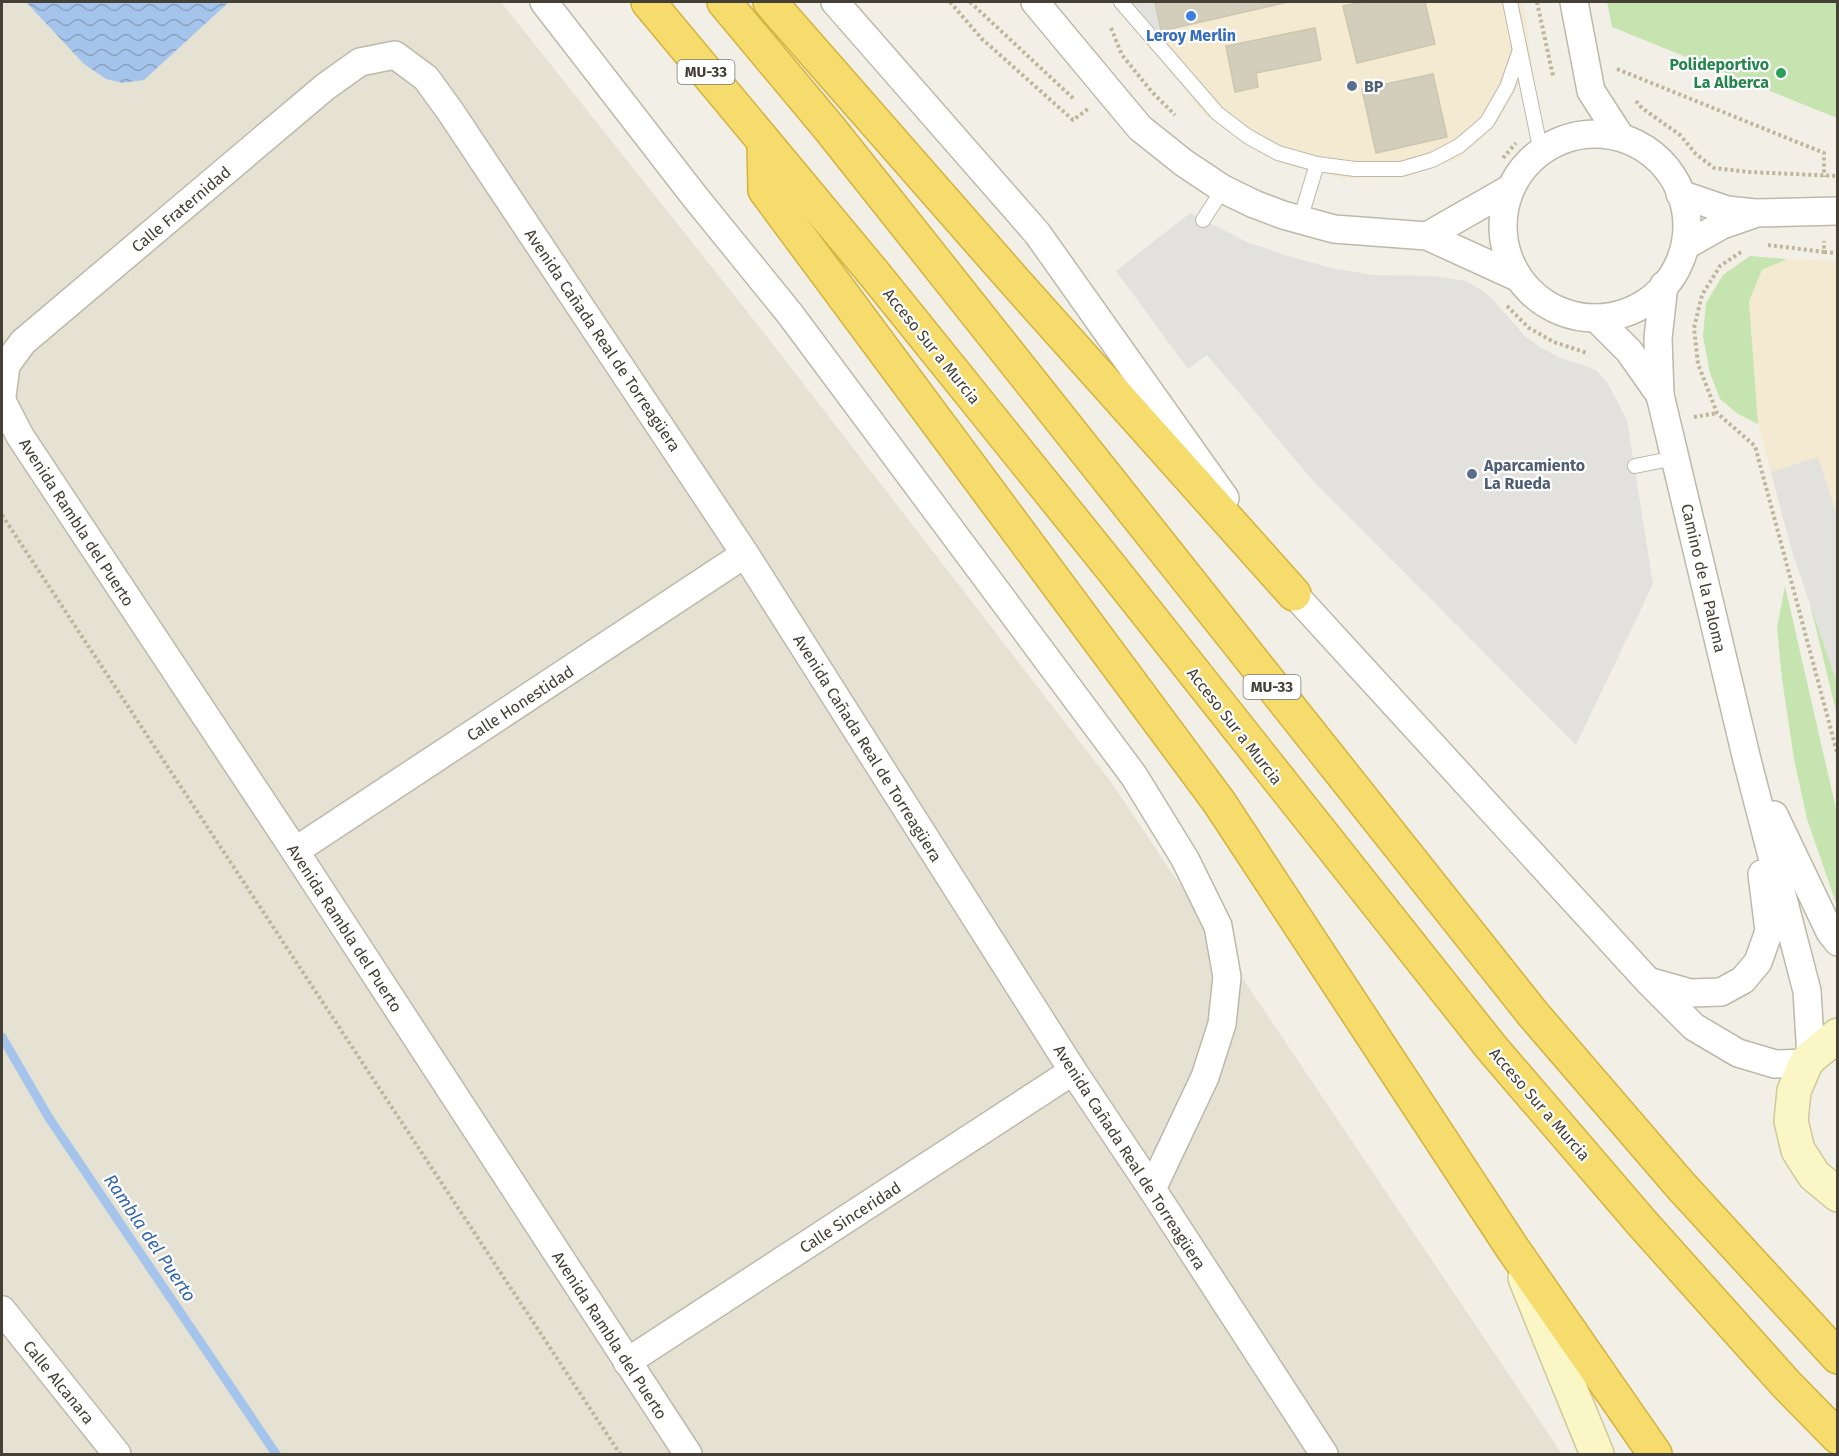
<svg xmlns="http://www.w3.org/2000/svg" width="1839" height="1456" viewBox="0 0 1839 1456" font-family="'Fira Sans',sans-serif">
	<defs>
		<pattern id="water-waves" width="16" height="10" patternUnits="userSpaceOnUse" patternTransform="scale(1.5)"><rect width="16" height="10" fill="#a5c4ec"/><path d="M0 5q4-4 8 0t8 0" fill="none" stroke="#88a1c0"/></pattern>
	</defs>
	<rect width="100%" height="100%" fill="#f2f0e6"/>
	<polygon fill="#e5e2d4" points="2,2 501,2 765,334 1111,782 1562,1454 2,1454"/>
	<g fill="#f3ead1">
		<polygon points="1112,2 1524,2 1531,63 1495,126 1459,158 1407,177 1344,178 1282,164 1255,151 1205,114"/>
		<polygon points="1787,259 1837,261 1837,683 1791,548 1758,424 1749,301 1762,270"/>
	</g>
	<g fill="#c5e4b0">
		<polygon points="1607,2 1837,2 1837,118 1612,27"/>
		<polygon points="1750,256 1787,259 1762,270 1749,301 1758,424 1738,414 1720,399 1710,373 1703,336 1706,303 1723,275"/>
		<polygon points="1785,586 1837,813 1837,906 1807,819 1794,759 1782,679 1777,628"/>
		<polygon points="1809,600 1837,683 1837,715"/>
	</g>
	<g fill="#e3e1dd">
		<polygon points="1112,2 1155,2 1161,31 1136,30"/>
		<polygon points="1190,213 1247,242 1285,255 1331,268 1373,275 1434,276 1466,281 1482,290 1495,302 1525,336 1541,348 1559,357 1596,370 1607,382 1627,420 1653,584 1576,745 1315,483 1207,355 1188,369 1116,271"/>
		<polygon points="1818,457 1837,515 1837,683 1791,548 1771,472"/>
	</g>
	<polygon fill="url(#water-waves)" points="26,2 229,2 144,80 123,83 106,79 84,64"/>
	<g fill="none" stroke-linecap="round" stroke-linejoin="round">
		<polyline stroke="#a5c4ec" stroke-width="9" points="2,1037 49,1118 276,1454"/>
	</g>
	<g fill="#d3cdbc" stroke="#cdc6af" stroke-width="1.5">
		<polygon points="1155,2 1288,2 1161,31"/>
		<polygon points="1363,2 1425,2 1435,44 1357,63 1343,6"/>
		<polygon points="1315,28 1321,60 1256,73 1258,87 1235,92 1226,46"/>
		<polygon points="1433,74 1447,137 1376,153 1362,89"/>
	</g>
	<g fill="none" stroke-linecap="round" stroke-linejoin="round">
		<defs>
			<g id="lane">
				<polyline points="1121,2 1217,113 1247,136 1278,153 1317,164 1355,169 1401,169 1432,160 1459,146 1487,122 1507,87 1520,50"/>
				<polyline points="1510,2 1541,152"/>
				<polyline points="1203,220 1223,189"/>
				<polyline points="1300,220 1317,164"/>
				<polyline points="1635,466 1675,458"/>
			</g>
			<g id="street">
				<polyline points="544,2 695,197 790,314 1134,776 1185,859 1218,926 1227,977 1222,1024 1205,1077 1152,1189"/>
				<polyline points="835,2 1037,233 1225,498"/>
				<polyline points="1035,2 1140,128 1184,163 1223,189 1254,204 1283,215 1334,229 1427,236 1519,278"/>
				<polyline points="1574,2 1591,91 1620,136"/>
				<circle cx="1595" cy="226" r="92"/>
				<polyline points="1680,194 1727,210 1755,213 1838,211"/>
				<polyline points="1427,236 1511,188"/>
				<polyline points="1685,246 1722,225 1751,215"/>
				<polyline points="1664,285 1658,338 1660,395 1747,760 1807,991 1811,1057"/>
				<polyline points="1596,318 1629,351 1660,395"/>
				<polyline points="2,396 6,365 23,342 325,87 360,62 395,55 426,78 450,111 745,554 1073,1071 1152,1189 1324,1454"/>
				<polyline points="2,401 20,436 295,851 688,1454"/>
				<polyline points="1282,578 1294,594 1648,981 1694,1027 1738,1053 1775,1064 1806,1063"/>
				<polyline points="1774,815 1830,932 1838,942"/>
				<polyline points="295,851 745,554"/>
				<polyline points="1651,982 1690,993 1721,992 1743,980 1758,962 1769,931 1762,874"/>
				<polyline points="2,1310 117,1454"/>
				<polyline points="627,1362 1073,1071"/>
			</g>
			<g id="secondary">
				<polyline points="1838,1035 1811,1057 1806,1063 1794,1091 1791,1121 1798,1150 1814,1175 1838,1195"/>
				<polyline points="1525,1278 1597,1454"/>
			</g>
			<g id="highway">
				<polyline points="648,2 876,276 1113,570 1491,1047 1642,1223 1786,1384 1838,1437"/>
				<polyline points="724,2 830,129 1533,1014 1681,1186 1838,1357"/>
				<polyline points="770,2 1010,276 1294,594"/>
				<polyline points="764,142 765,190 1219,802 1513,1249 1655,1454"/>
			</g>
		</defs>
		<use href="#lane" stroke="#bdb9a9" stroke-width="16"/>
		<use href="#street" stroke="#bdb9a9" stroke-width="30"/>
		<use href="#secondary" stroke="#cfc897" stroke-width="36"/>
		<use href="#highway" stroke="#d4b23d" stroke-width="36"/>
		<g stroke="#bdb69b" stroke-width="4" stroke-dasharray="3 3" stroke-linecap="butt">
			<polyline points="950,2 982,39 1073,120 1088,109"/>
			<polyline points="970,2 1075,100"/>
			<polyline points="1537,2 1553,76"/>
			<polyline points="1111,28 1122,55 1152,92 1175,115"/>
			<polyline points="1617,69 1824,153 1824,177"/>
			<polyline points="1636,101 1642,108 1680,135 1696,154 1714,168 1749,172 1838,176"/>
			<polyline points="1503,158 1516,143"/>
			<polyline points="1768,245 1824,252 1824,241"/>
			<polyline points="1741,252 1720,266 1702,295 1694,328 1698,364 1717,413 1755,446 1838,756"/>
			<polyline points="1824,252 1838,253"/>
			<polyline points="1507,306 1529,328 1554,342 1587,353"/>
			<polyline points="1694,417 1717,413"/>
			<polyline points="2,515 620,1454"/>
		</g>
		<use href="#lane" stroke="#fff" stroke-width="14"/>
		<use href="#street" stroke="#fff" stroke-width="27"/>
		<use href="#secondary" stroke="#fbf6c6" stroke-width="33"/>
		<use href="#highway" stroke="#f5dc6d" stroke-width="33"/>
	</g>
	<circle fill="#3f7fe0" stroke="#fff" stroke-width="2" cx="1191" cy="16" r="6"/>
	<circle fill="#2e9e5b" stroke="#fff" stroke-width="2" cx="1781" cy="73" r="6"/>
	<g fill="#5c6f8a" stroke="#fff" stroke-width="2">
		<circle cx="1352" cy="86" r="6"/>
		<circle cx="1472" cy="474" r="6"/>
	</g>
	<g text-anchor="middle" stroke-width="4.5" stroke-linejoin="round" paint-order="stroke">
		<g fill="#fff" stroke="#7c7972" stroke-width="1.5">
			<rect x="677.5" y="60" width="57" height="24" rx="4.5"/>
			<rect x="1243.5" y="675" width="57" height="24" rx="4.5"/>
		</g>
		<g font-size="15" font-weight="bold" fill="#444035">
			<text x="706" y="77">MU-33</text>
			<text x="1272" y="692">MU-33</text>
		</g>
		<g font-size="16" font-weight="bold" fill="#366cbe" stroke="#fff">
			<text x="1191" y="41">Leroy Merlin</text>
		</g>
		<g font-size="16" font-weight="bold" fill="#27864d" stroke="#fff" text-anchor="end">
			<text x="1769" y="70">Polideportivo<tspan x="1769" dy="18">La Alberca</tspan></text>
		</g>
		<g font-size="16" font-weight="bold" fill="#4e5e75" stroke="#fff" text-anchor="start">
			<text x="1364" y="92">BP</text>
			<text x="1484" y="471">Aparcamiento<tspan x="1484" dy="18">La Rueda</tspan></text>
		</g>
		<g font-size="16" fill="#444035" stroke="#fff">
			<text transform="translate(181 209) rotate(-40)" y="6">Calle Fraternidad</text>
			<text transform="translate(603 340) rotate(56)" y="6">Avenida Cañada Real de Torreagüera</text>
			<text transform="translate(932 346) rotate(51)" y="6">Acceso Sur a Murcia</text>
			<text transform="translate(77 522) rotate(57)" y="6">Avenida Rambla del Puerto</text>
			<text transform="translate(1704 578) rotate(77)" y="6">Camino de la Paloma</text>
			<text transform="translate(520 703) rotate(-33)" y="6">Calle Honestidad</text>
			<text transform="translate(1235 726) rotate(52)" y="6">Acceso Sur a Murcia</text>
			<text transform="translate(868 748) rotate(58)" y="6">Avenida Cañada Real de Torreagüera</text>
			<text transform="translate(345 928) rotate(57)" y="6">Avenida Rambla del Puerto</text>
			<text transform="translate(1540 1104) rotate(49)" y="6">Acceso Sur a Murcia</text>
			<text transform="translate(1130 1157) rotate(57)" y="6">Avenida Cañada Real de Torreagüera</text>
			<text transform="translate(850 1217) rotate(-33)" y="6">Calle Sinceridad</text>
			<text transform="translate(610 1335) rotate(57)" y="6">Avenida Rambla del Puerto</text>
			<text transform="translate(59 1382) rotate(51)" y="6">Calle Alcanara</text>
		</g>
		<g font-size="18" font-style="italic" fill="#3567a9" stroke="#fff">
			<text transform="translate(150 1238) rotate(56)" y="6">Rambla del Puerto</text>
		</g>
	</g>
	<rect width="1839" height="1456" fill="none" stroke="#444035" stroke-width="6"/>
</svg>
